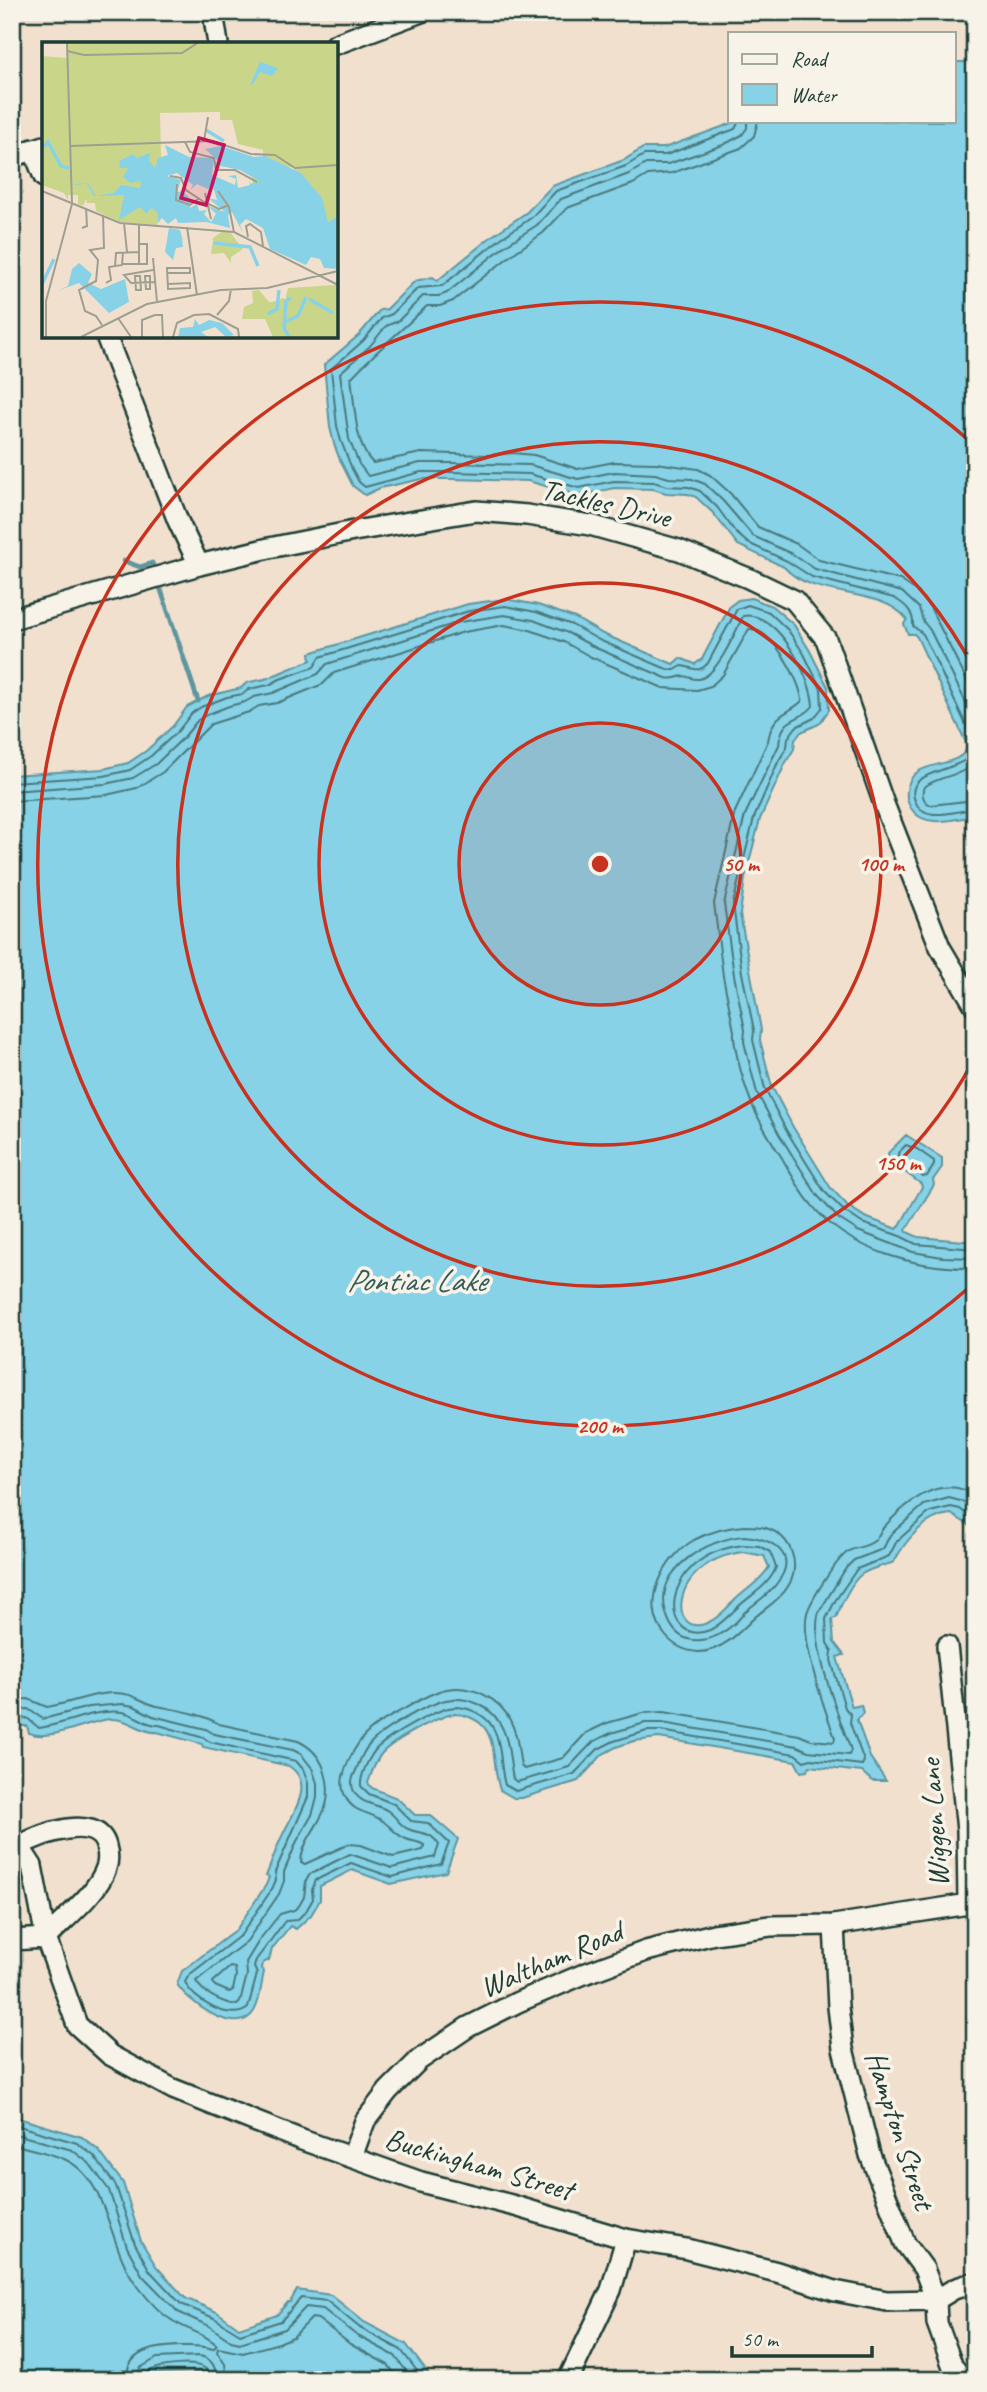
<svg xmlns="http://www.w3.org/2000/svg" width="987" height="2392" viewBox="0 0 987 2392" font-family="Caveat,sans-serif">
	<rect width="100%" height="100%" fill="#f2e0cf"/>
	<filter id="ink" filterUnits="userSpaceOnUse"><feTurbulence type="fractalNoise" baseFrequency=".0143" numOctaves="2"/><feDisplacementMap in="SourceGraphic" scale="14" xChannelSelector="R" yChannelSelector="G"/><feConvolveMatrix kernelMatrix="1 2 1 2 8 2 1 2 1" color-interpolation-filters="sRGB"/></filter>
	<g filter="url(#ink)">
		<g fill="#87d2e7" stroke="#5d969f" stroke-width="2" fill-rule="evenodd">
			<path d="M954,62H975V816C956,818 927,829 913,811C909,806 906,798 907,791C910,756 957,772 968,747L917,637L914,634H908L904,624L907,619C878,585 814,601 784,567L738,545L713,513L696,497L688,494L666,493L653,489L614,488L580,496L528,481L451,479H422L380,488L365,495L353,486L340,460L334,444L330,427L324,365L359,335L380,310L387,309L415,281L433,277L437,281L492,236L527,212L552,186L624,160L643,148H664L738,121H954Z"/>
			<path d="M751,598L772,606L794,625L810,651L828,687L829,710L819,724L801,732L795,740L794,749L785,764L760,819L745,878L740,914L761,1030L760,1040L772,1087L793,1127L830,1187L848,1206L865,1217L897,1229L899,1227L922,1187L921,1184L889,1160L888,1153L906,1135L942,1158V1167L933,1180L934,1185L906,1230L907,1232L918,1237L975,1242V1529L951,1514C925,1516 905,1541 894,1562C884,1566 871,1568 862,1574C852,1580 840,1607 836,1618L832,1619L834,1642L844,1655L837,1657L852,1707L861,1705L863,1713L857,1720L870,1757L886,1781H872L862,1772L810,1766L807,1771L801,1772L795,1761L659,1738L634,1741L616,1747L603,1754L578,1781L522,1798H514L500,1790C493,1771 497,1743 484,1727C477,1719 465,1714 454,1714C438,1716 393,1741 382,1753C375,1761 371,1774 368,1783L372,1788L397,1798L415,1815H430L458,1839L446,1872L391,1884L352,1870L320,1886V1900L311,1915L296,1929L290,1926L272,1949L269,1960L263,1963L261,1967L264,1972C261,1984 260,2006 251,2015C232,2035 187,2001 177,1984L182,1971L236,1930L266,1885L269,1877L266,1876C272,1862 276,1848 283,1834C292,1814 316,1784 289,1766L203,1747L202,1744L157,1732C143,1734 129,1718 110,1719C87,1721 50,1742 29,1733L27,1726H12V775L103,769L128,763L146,751L173,726L187,707L208,696L241,688C248,679 258,682 268,678C282,672 296,666 311,660L310,653L468,604L505,599L538,605L575,618L603,634L673,664L680,658L695,664L702,659L730,606L738,600ZM743,1552L764,1556L769,1567C760,1582 746,1589 734,1601C725,1609 720,1617 709,1622C669,1642 666,1562 743,1552Z"/>
			<polygon points="12,2114 15,2117 82,2137 99,2151 123,2183 141,2241 156,2266 185,2298 217,2312 239,2328 277,2315 288,2302 290,2302 297,2290 331,2295 364,2322 406,2344 433,2380 201,2380 200,2372 160,2373 147,2380 12,2380"/>
		</g>
		<g fill="none" stroke-linecap="round" stroke-linejoin="round">
			<g stroke="#49797c" stroke-width="2">
				<path d="M739,121L735,129L666,155H644L626,166L556,191L531,218L500,239L442,286L418,288L392,314L382,318L363,341L331,369L337,426L341,441L352,469L359,482L365,487L421,472H451L529,474L579,488L614,481L654,482L667,486L689,487L700,491L717,507L736,533L748,543L787,561L812,577L894,598C906,605 914,612 913,626L923,634L975,744"/>
				<polyline points="747,121 747,128 742,135 723,145 668,164 646,164 629,174 561,199 537,225 506,245 447,293 439,296 423,296 398,321 386,326 370,346 340,373 349,439 359,464 368,476 420,463 451,463 530,465 578,479 614,472 655,474 669,478 692,479 705,484 723,501 753,536 792,554 815,569 902,592 919,608 923,621 930,630 975,721"/>
				<path d="M758,121L754,136L741,148L672,173L648,175L633,184L567,208L543,233L514,253L453,301L440,306H427C402,330 375,352 351,378C355,402 354,446 373,463L421,453L488,455L513,453L534,455L578,469L614,462L656,463L698,469L710,475L730,493L758,527L797,544L819,560L900,580L918,592L930,607L975,697"/>
				<path d="M975,750C964,774 902,767 915,801C924,824 957,810 975,809"/>
				<path d="M975,765C959,776 939,776 924,787C921,794 923,802 931,805L975,800"/>
				<path d="M12,782L104,776L130,770L151,756L178,731L192,713L201,707L227,697L243,694L249,689L269,685L280,679L314,667L320,657L469,611L505,606L536,612L572,625L599,640L669,670H675L682,666C695,668 698,674 708,663L737,609L748,605L769,612L788,630L804,654L821,689L822,708L814,718L796,727L788,738L787,747L778,762L754,818L733,904L742,973L754,1030L753,1040L765,1089L786,1130L824,1191L844,1211L862,1223L900,1236L916,1244L975,1249"/>
				<path d="M12,791L105,784L133,778L156,764L184,737L198,720L206,715L229,706L245,702L254,697L273,693L318,674L327,664L460,622L504,615L533,620L568,633L596,648L666,678C674,680 676,677 683,676C688,676 693,680 699,679C717,676 736,631 743,616C777,609 812,678 813,706C800,723 782,714 779,745L745,815L724,904L734,975L745,1030L744,1042L757,1093L779,1134L817,1195L839,1219L858,1231L913,1252L942,1257L975,1258"/>
				<path d="M12,801L106,795L137,788L163,772L211,724L249,712L259,706L277,703L323,684L334,673L464,632L504,625L530,630L564,642L591,657L663,688L697,690L711,686L723,675L749,629C771,626 801,681 802,701C786,716 773,712 768,741L735,812L714,903L723,976L734,1031C733,1044 737,1055 740,1068C749,1102 758,1120 777,1150C789,1168 797,1188 811,1204C848,1251 917,1269 975,1268"/>
				<polygon points="906,1145 917,1149 934,1161 934,1165 927,1176 923,1177 898,1157 898,1153"/>
				<path d="M745,1526C752,1526 759,1526 766,1528C792,1536 802,1566 787,1588C778,1602 763,1609 752,1620C737,1635 720,1652 698,1652C685,1651 673,1645 665,1635C640,1604 663,1558 694,1540C709,1532 728,1527 745,1526Z"/>
				<path d="M744,1536C771,1538 800,1554 777,1583C769,1595 756,1602 745,1612C741,1616 739,1620 734,1624C711,1644 677,1651 666,1613C653,1569 708,1539 744,1536Z"/>
				<path d="M743,1545L759,1546L770,1552L776,1567C770,1585 752,1594 739,1606C729,1615 722,1624 710,1630C660,1649 655,1556 743,1545Z"/>
				<path d="M12,1700L28,1699L47,1707C69,1704 89,1694 111,1693C134,1692 138,1701 157,1706C177,1710 201,1713 219,1724L298,1741C311,1747 319,1755 324,1769C340,1817 302,1829 301,1863L305,1864L349,1844L361,1845L393,1857L423,1850L425,1846C420,1841 413,1842 406,1839C395,1835 390,1825 381,1820C368,1811 354,1813 346,1798C339,1785 343,1774 348,1762C361,1732 376,1724 404,1709C418,1701 432,1692 447,1689C471,1684 499,1698 510,1720C518,1735 518,1750 521,1766L524,1769L563,1758L586,1733L607,1723L643,1713L664,1712L799,1735L811,1740L834,1742L835,1738C825,1710 800,1641 807,1613C811,1600 837,1558 849,1551C856,1547 867,1547 874,1541C878,1539 879,1532 883,1528C906,1503 941,1472 975,1496"/>
				<path d="M12,1711L28,1709L43,1719L89,1707L122,1704L134,1706L153,1716L206,1729L214,1734L293,1750L301,1754L312,1768L317,1783V1798L312,1815L297,1841L284,1872V1881L279,1894L247,1941L196,1981C203,1994 223,2003 237,2005L240,2002L247,1975L246,1962L260,1939L280,1914L294,1910L299,1906L304,1897L306,1881L310,1874L350,1854L392,1868L435,1857L439,1845C430,1830 421,1835 408,1829C399,1825 396,1816 388,1811C376,1803 359,1805 353,1789C350,1781 354,1775 357,1768C360,1760 363,1751 369,1745C382,1729 433,1700 453,1699C471,1698 490,1707 499,1722C510,1739 509,1760 513,1779L517,1782L569,1767L593,1742L611,1733L645,1723H662L797,1746L808,1751L849,1755L851,1750C840,1720 809,1642 819,1612L846,1568L854,1560L883,1549L890,1535L924,1505L949,1498L964,1502L975,1510"/>
				<path d="M12,1720L27,1718L39,1728C66,1724 94,1709 122,1712C136,1714 146,1726 159,1725L204,1738L210,1742L296,1761L303,1769L308,1783V1797L275,1872L276,1880L272,1889L241,1935L189,1975L185,1982C192,2000 231,2023 248,2008L257,1974L254,1967L256,1960L285,1921L297,1920L306,1911L313,1899L312,1890L316,1880L351,1863L392,1877L441,1864L449,1843L428,1823L411,1821L394,1804L369,1794L361,1786C360,1775 370,1755 378,1747C392,1735 437,1708 455,1707C467,1707 481,1713 489,1722C503,1739 499,1764 505,1785L516,1791L574,1774L598,1749L614,1741L647,1731H661L795,1754L804,1761L811,1759L862,1765L864,1761L850,1723L851,1715L845,1708L831,1660L832,1651L827,1643L826,1619L835,1601L857,1569L889,1556L897,1541L930,1512L951,1507L960,1509L975,1521"/>
				<polygon points="230,1967 235,1968 236,1976 233,1990 229,1992 215,1986 213,1982"/>
				<polyline points="12,2124 77,2143 94,2156 116,2186 135,2244 150,2271 181,2304 214,2318 240,2334 281,2321 301,2298 327,2301 360,2328 401,2350 424,2380"/>
				<polyline points="12,2133 72,2150 89,2163 109,2190 127,2247 142,2275 178,2312 209,2326 231,2341 240,2343 285,2329 306,2307 323,2309 356,2335 395,2356 413,2380"/>
				<path d="M12,2144C29,2149 48,2152 64,2159C110,2179 107,2247 137,2285C146,2297 157,2311 170,2319C185,2330 203,2332 217,2345L213,2349C202,2345 192,2346 180,2346C156,2347 127,2349 126,2380"/>
				<path d="M137,2380L140,2368L157,2358L199,2356C212,2358 216,2367 217,2380"/>
				<path d="M146,2380L148,2372C159,2365 196,2361 206,2369L208,2380"/>
				<polyline points="227,2380 225,2364 217,2352 218,2348 243,2353 279,2343 293,2337 312,2318 318,2319 350,2344 388,2365 400,2380"/>
			</g>
			<polyline stroke="#5d969f" stroke-width="5" points="124,561 140,567 152,563 198,701"/>
			<defs>
				<g id="minor">
					<polyline points="213,12 218,44"/>
					<polyline points="336,44 421,12"/>
					<polyline points="33,149 44,177"/>
					<polyline points="12,157 44,146"/>
					<polyline points="106,336 178,521 199,565"/>
					<polyline points="12,619 199,565 269,548 354,531 476,511 527,515 590,525 679,550 748,578 794,600 826,639 884,804 940,947 975,1006"/>
					<polyline points="947,1646 967,1830 968,1903"/>
					<polyline points="12,1840 19,1846 32,1866 46,1938 77,2025 110,2055 173,2089 302,2140 421,2182 515,2206 626,2239 687,2249 777,2272 835,2291 887,2301 936,2300 954,2289 975,2282"/>
					<path d="M19,1846C39,1835 97,1812 106,1846C108,1853 109,1860 106,1868C98,1893 64,1919 46,1938"/>
					<polyline points="834,1925 838,2007 843,2049 870,2155 905,2243 924,2269 936,2300 937,2323 953,2367 964,2380"/>
					<polyline points="12,1940 46,1938"/>
					<polyline points="352,2157 365,2121 388,2091 419,2060 468,2027 518,2002 584,1974 646,1951 714,1934 770,1926 834,1925 975,1903"/>
					<polyline points="568,2380 611,2290 626,2239"/>
				</g>
			</defs>
			<use href="#minor" stroke="#1f3d34" stroke-width="24"/>
			<use href="#minor" stroke="#f7f3e8" stroke-width="19"/>
		</g>
	</g>
	<circle cx="600" cy="864" r="141" fill="#c8321e" fill-opacity=".12"/>
	<g fill="none" stroke="#c8321e" stroke-width="3.5">
		<circle cx="600" cy="864" r="141"/>
		<circle cx="600" cy="864" r="281"/>
		<path d="M974 1059A422 422 0 1 1 974 669"/>
		<path d="M972 1285A562 562 0 1 1 972 443"/>
	</g>
	<g text-anchor="middle" stroke-width="7" stroke-linejoin="round" paint-order="stroke">
		<g font-size="30" fill="#1f3d34" stroke="#f7f3e8">
			<text transform="translate(606 503) rotate(13)" y="10">Tackles Drive</text>
			<text transform="translate(934 1823) rotate(-94)" y="10">Wiggen Lane</text>
			<text transform="translate(551 1959) rotate(-23)" y="10">Waltham Road</text>
			<text transform="translate(900 2130) rotate(72)" y="10">Hampton Street</text>
			<text transform="translate(479 2164) rotate(16)" y="10">Buckingham Street</text>
		</g>
		<g font-size="32" font-style="italic" fill="#345b58" stroke="#f7f3e8">
			<text x="416" y="1291">Pontiac Lake</text>
		</g>
	</g>
	<g transform="translate(42 42)">
		<rect width="296" height="296" fill="#f2e0cf"/>
		<path d="M296,229V295H231L229,277H216L215,261L243,259L246,246L293,243Z" fill="#c9d689"/>
		<path d="M181,189L188,190L201,207L189,215V221L182,211L169,212L171,196ZM217,248L228,261L241,256L248,259V276L260,278V286L248,292L250,295H231L223,277H200L202,265L211,261L210,249Z" fill="#c9d689"/>
		<path d="M24,0H296V213L251,125L232,128L233,142H210L211,115H221V108L196,102L190,78H178V70L118,71L120,152L114,155L119,168L115,183L78,180L54,169L53,161H45L44,157L41,164L36,162V153H26V158L22,151L0,143V14L25,16Z" fill="#c9d689"/>
		<path d="M218,20L236,26L230,34L218,30L211,42L208,43ZM123,103L147,115L172,116L170,133L193,143L194,137L186,134L194,133L196,146L208,143L207,137L209,142L217,139L198,128L174,123L175,118L163,107L179,104L212,115L223,114L259,131L280,156L286,180L296,174V227L282,226L278,217L269,215L264,223L228,207L221,186L204,177L198,183L201,191L190,170L186,173L188,186L164,180L136,181L134,176L126,182L120,176L116,181L115,170L109,166L104,172L98,165L77,178L82,153L52,154L44,141L36,143L32,142L31,147L32,142L46,141L54,154L72,151L79,143L98,146L99,139L88,141L81,135L86,126H78L77,119L91,112L95,116L108,111L107,119L113,126L116,116L126,113ZM135,131L151,143L148,148L155,142L166,147L170,141L175,158L166,156L183,170L166,164L174,172L169,180L162,172L165,168L157,169L155,162L148,166L149,158L141,149L135,150L139,138L125,134ZM127,186L138,188L140,195L141,205L134,206L131,218L123,210ZM37,221L50,232L46,241L59,247L83,237L87,260L67,271L37,241L15,249L26,244L30,227ZM153,277L157,283L167,278L180,281L192,293L184,295L173,285L159,290L166,295H136L138,286L151,285Z" fill="#87d2e7" fill-rule="evenodd"/>
		<path fill="none" stroke="#87d2e7" stroke-width="3.5" d="M164,88L182,99M0,106L6,100L19,124L27,126M172,201L208,205L216,224M0,242L12,217M267,257L291,271M226,272L235,267L237,248M243,280L256,274L264,255M247,295L242,286L244,259L249,256"/>
		<path fill="none" stroke="#9e9f91" stroke-width="2" d="M25,9L42,13L140,11L157,0M162,99L166,75M143,100L148,110L172,116L174,128M28,104L170,99L209,112L233,113L253,126L296,123M174,128H193L215,140M128,134L139,136L144,148L162,160L177,167L187,163M135,142L134,158L148,163L156,157M0,149L78,181L192,190L296,243M176,149L187,165L192,190M163,151L169,177M82,181L85,210M145,185L155,253M40,186L45,184L44,166M206,195L204,184L208,182L219,190L221,204M111,216L115,260M81,222H105V202H96M97,222V182M73,225L74,211L97,210M111,228L82,233L89,241L113,240M126,231H148V226H125L126,247L148,246V241L126,242M93,234H98L99,248H94ZM103,234H108V247H104ZM64,241L69,238L67,225L80,223L81,210M113,273H120L121,295M175,273L187,259L189,247M76,276L89,295M60,283L54,274L43,269L37,248L54,239L56,218L48,208L62,206L61,173M4,295V259L30,162L25,0M39,295L105,262L179,248L225,246L296,229M100,295V278L113,273M131,295L135,281L152,273L167,272L196,287L197,295"/>
		<path fill="#c2185b" fill-opacity="0.15" stroke="#c2185b" stroke-width="3.5" d="M157,96L182,103L164,163L139,156Z"/>
		<rect width="296" height="296" fill="none" stroke="#1f3d34" stroke-width="3.5"/>
	</g>
	<circle cx="600" cy="864" r="10" fill="#c8321e" stroke="#f7f3e8" stroke-width="3.5"/>
	<g font-size="21" text-anchor="middle" font-weight="bold" fill="#c8321e" stroke="#f7f3e8" stroke-width="7" stroke-linejoin="round" paint-order="stroke">
		<text x="741" y="871">50 m</text>
		<text x="881" y="871">100 m</text>
		<text x="898" y="1170">150 m</text>
		<text x="600" y="1433">200 m</text>
	</g>
	<rect width="987" height="2392" fill="none" stroke="#f7f3e8" stroke-width="42"/>
	<rect x="21" y="21" width="945" height="2350" fill="none" stroke="#1f3d34" stroke-width="2.5" filter="url(#ink)"/>
	<rect x="728" y="32" width="228" height="91" fill="#f7f3e8" stroke="#a1aaa0" stroke-width="2"/>
	<rect x="742" y="54" width="35" height="10" fill="#f7f3e8" stroke="#a1aaa0" stroke-width="2"/>
	<text x="791" y="66" font-size="21" fill="#1f3d34">Road</text>
	<rect x="742" y="84" width="35" height="21" fill="#87d2e7" stroke="#a1aaa0" stroke-width="2"/>
	<text x="791" y="102" font-size="21" fill="#1f3d34">Water</text>
	<path d="M732 2346v10h140v-10" fill="none" stroke="#1f3d34" stroke-width="3.5"/>
	<text x="742" y="2346" font-size="21" fill="#1f3d34" stroke="#f7f3e8" stroke-width="5" paint-order="stroke">50 m</text>
</svg>
